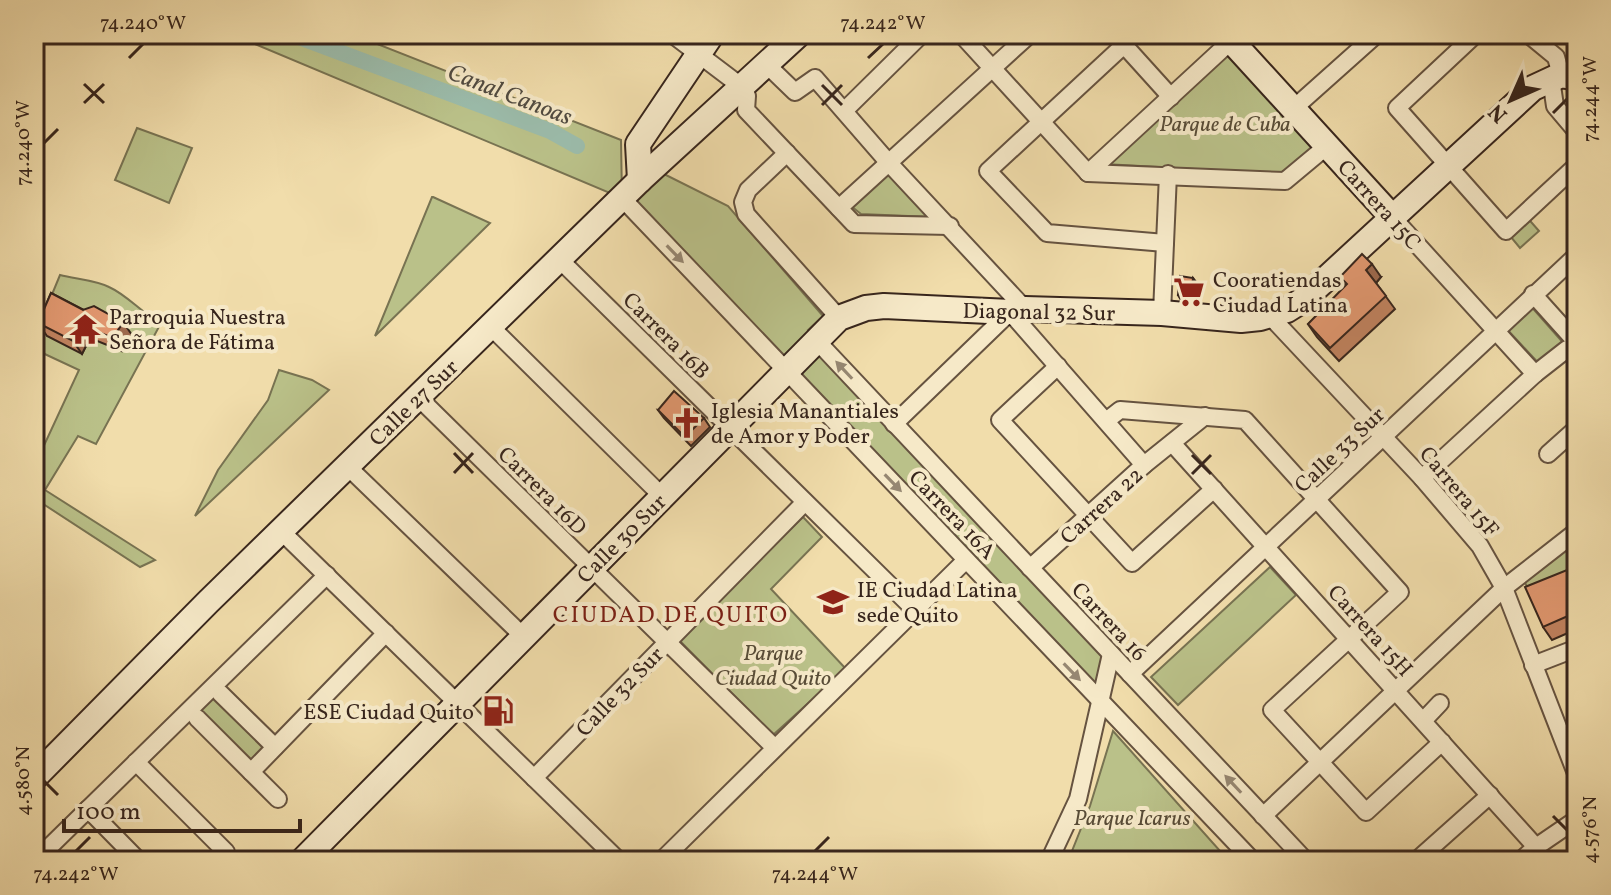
<svg xmlns="http://www.w3.org/2000/svg" width="1611" height="895" viewBox="0 0 1611 895" font-family="Vollkorn,serif">
	<rect width="100%" height="100%" fill="#f1ddab"/>
	<filter id="stains"><feTurbulence type="fractalNoise" baseFrequency=".0025" numOctaves="4"/><feColorMatrix values="0 0 0 0 .2 0 0 0 0 .09 0 0 0 0 .02 0 0 0 .5 -.17"/></filter>
	<radialGradient id="worn" r=".72"><stop offset=".6" stop-color="#630" stop-opacity="0"/><stop offset="1" stop-color="#630" stop-opacity=".3"/></radialGradient>
	<g fill="#bac189" stroke="#787352" stroke-width="2">
		<polygon points="231,34 352,34 621,140 622,197 654,169 728,206 823,316 808,330 817,341 1111,654 1094,689 622,198"/>
		<polygon points="1229,54 1313,148 1284,174 1104,164"/>
		<polygon points="137,128 192,148 169,203 115,180"/>
		<polygon points="889,173 932,217 861,214 851,206"/>
		<polygon points="433,197 490,223 375,336 432,197"/>
		<polygon points="1524,214 1539,231 1520,248 1506,231"/>
		<path d="M60,275C75,279 95,280 109,287C129,296 142,314 161,323L96,444L78,436L45,490L155,560L140,567L34,498V467L79,370L34,349V338Z"/>
		<polygon points="1529,304 1566,346 1543,368 1504,326"/>
		<polygon points="279,370 312,380 329,390 195,516 218,470 268,400"/>
		<polygon points="803,517 822,537 771,589 846,669 773,735 678,639"/>
		<polygon points="1577,538 1577,574 1532,596 1523,579"/>
		<polygon points="1270,567 1296,595 1178,705 1151,677"/>
		<polygon points="216,694 269,746 250,765 198,713"/>
		<polygon points="1113,731 1229,861 1068,861 1090,806"/>
	</g>
	<g fill="none" stroke-linecap="round" stroke-linejoin="round">
		<polyline stroke="#9bbbaa" stroke-width="16" points="291,34 550,131 577,146"/>
		<defs>
			<g id="street">
				<polyline points="672,34 742,87 747,96 746,110 854,224 950,226"/>
				<polyline points="961,34 1088,173"/>
				<polyline points="1476,34 1397,108 1506,231 1577,165"/>
				<polyline points="1528,34 1556,57 1561,75"/>
				<polyline points="766,64 795,92 815,78 888,162 1025,309"/>
				<polyline points="1551,79 1555,106 1577,132"/>
				<polyline points="1293,109 1377,34"/>
				<polyline points="845,110 922,34"/>
				<polyline points="787,153 748,190 743,202 746,214 839,318"/>
				<polyline points="1088,173 1285,181 1327,146"/>
				<polyline points="1088,173 1231,41"/>
				<polyline points="622,198 1253,861"/>
				<polyline points="839,208 1030,34"/>
				<polyline points="1393,218 1535,374"/>
				<polyline points="1165,243 1047,233 988,171 1124,45 1171,97"/>
				<polyline points="559,259 915,610"/>
				<polyline points="1533,294 1577,343"/>
				<polyline points="1162,313 1168,174"/>
				<polyline points="1270,316 1422,478 1480,546 1504,588 1577,776"/>
				<polyline points="490,326 663,497"/>
				<polyline points="817,341 1306,861"/>
				<polyline points="1058,366 1000,420 1132,563 1214,489"/>
				<polyline points="418,397 775,748"/>
				<polyline points="1106,421 1120,410 1245,420 1400,592 1272,710 1366,812 1442,742"/>
				<polyline points="894,424 1010,312 1144,465"/>
				<polyline points="1172,443 1536,847"/>
				<polyline points="1548,454 1577,428"/>
				<polyline points="347,466 524,637"/>
				<polyline points="1422,478 1535,374 1567,349 1573,354 1577,351"/>
				<polyline points="281,531 619,861"/>
				<polyline points="1030,568 1144,465 1205,416"/>
				<polyline points="1533,665 1577,648"/>
				<polyline points="1130,674 1577,255"/>
				<polyline points="220,693 275,747"/>
				<polyline points="197,718 278,799"/>
				<polyline points="1423,721 1440,703"/>
				<polyline points="136,762 226,852"/>
				<polyline points="251,772 386,633"/>
				<polyline points="534,778 805,502"/>
				<polyline points="88,809 139,861"/>
				<polyline points="1263,816 1504,588 1577,531"/>
				<polyline points="35,861 327,575"/>
				<polyline points="661,861 966,560"/>
				<polyline points="1049,861 1078,799 1111,654"/>
				<polyline points="1416,861 1490,795"/>
				<polyline points="1520,861 1536,847 1577,819"/>
			</g>
			<g id="secondary">
				<polyline points="1225,34 1393,218"/>
				<polyline points="640,180 638,144 712,34"/>
				<polyline points="34,778 208,602 640,180 799,34"/>
				<polyline points="302,861 839,318 866,308 884,306 1010,312 1025,309 1162,313 1241,320 1260,318 1287,310 1303,300 1533,88 1561,75 1577,78"/>
			</g>
		</defs>
		<use href="#street" stroke="#665340" stroke-width="20"/>
		<use href="#secondary" stroke="#37251c" stroke-width="28"/>
		<use href="#street" stroke="#f6e9c8" stroke-width="16"/>
		<use href="#secondary" stroke="#f6e9c8" stroke-width="24"/>
	</g>
	<g fill="#c28360" stroke="#37251c" stroke-width="2">
		<polygon points="1340,277 1381,277 1376,283 1395,309 1339,361 1317,337 1308,324 1346,286"/>
		<polygon points="1193,278 1196,282 1194,301 1181,300 1178,295"/>
		<polygon points="51,293 132,335 122,351 90,338 82,354 47,336 38,323"/>
		<polygon points="658,410 704,418 710,427 691,446 664,418"/>
		<polygon points="1577,566 1577,629 1552,640 1543,627"/>
	</g>
	<g fill="#9e6a4e" stroke="#37251c" stroke-width="2">
		<polygon points="1372,264 1381,277 1376,283 1366,270"/>
		<polygon points="1193,278 1196,282 1194,301 1191,296"/>
		<polygon points="123,322 132,335 122,351 113,338"/>
		<polygon points="81,325 90,338 82,354 73,341"/>
	</g>
	<g fill="#e29870" stroke="#37251c" stroke-width="2">
		<polygon points="1362,254 1372,264 1366,270 1386,296 1330,348 1308,324 1347,284 1340,277"/>
		<polygon points="1180,276 1193,278 1191,296 1178,295"/>
		<polygon points="51,293 83,310 94,306 123,322 113,338 81,325 73,341 38,323"/>
		<polygon points="674,391 704,418 685,437 658,410"/>
		<polygon points="1577,566 1577,612 1543,627 1525,587"/>
	</g>
	<defs><path id="oneway-solid" d="M-6-.8H1V-3.2L6.5 0L1 3.2V.8H-6Z" transform="scale(2)"/></defs>
	<g fill="#968772">
		<use href="#oneway-solid" transform="translate(675 254) rotate(46)"/>
		<use href="#oneway-solid" transform="translate(844 370) rotate(-133)"/>
		<use href="#oneway-solid" transform="translate(893 483) rotate(46)"/>
		<use href="#oneway-solid" transform="translate(1072 672) rotate(46)"/>
		<use href="#oneway-solid" transform="translate(1233 784) rotate(-133)"/>
	</g>
	<path fill="none" stroke="#37251c" stroke-width="3" d="M129,58L143,44M868,58L883,44M84,84L104,103M822,85L842,105M84,103L104,84M822,105L842,85M1553,113L1567,99M44,143L58,129M454,453L473,473M1192,455L1211,474M454,473L473,453M1192,474L1211,455M44,781L58,795M1553,816L1567,830M76,851L90,837M815,851L829,837"/>
	<defs>
		<symbol id="supermarket-bare" viewBox="-9 -9 18 18"><path d="M-6-5.5h2.5l.6 2H6L4.5 2H-2.5L-4.4-4H-6ZM-1.5 3.2a1.3 1.3 0 1 0 .1 0ZM3 3.2a1.3 1.3 0 1 0 .1 0Z" fill="#8f2418" stroke="#f6e9c8" stroke-width="2.5" paint-order="stroke"/></symbol>
		<symbol id="temple-bare" viewBox="-9 -9 18 18"><path d="M0-6L5-2H3V0L6.5 2.5H4V6H1.5V3h-3V6H-4V2.5H-6.5L-3 0V-2H-5Z" fill="#8f2418" stroke="#f6e9c8" stroke-width="2.5" paint-order="stroke"/></symbol>
		<symbol id="church-bare" viewBox="-9 -9 18 18"><path d="M-1.2-6h2.4v3.5h3.3v2.4h-3.3V6h-2.4V-.1h-3.3v-2.4h3.3Z" fill="#8f2418" stroke="#f6e9c8" stroke-width="2.5" paint-order="stroke"/></symbol>
		<symbol id="school-bare" viewBox="-9 -9 18 18"><path d="M0-5L7-2L0 1L-7-2ZM-4 1L0 2.5L4 1V4Q0 6-4 4Z" fill="#8f2418" stroke="#f6e9c8" stroke-width="2.5" paint-order="stroke"/></symbol>
		<symbol id="fuel-bare" viewBox="-9 -9 18 18"><path d="M-5.5-6h7V0h2V4h1.3V-2.5L3-4.5l.8-.8L6-3V5H2.5V1h-1V6h-7ZM-4.2-4.7v3.2H.2V-4.7Z" fill="#8f2418" stroke="#f6e9c8" stroke-width="2.5" paint-order="stroke"/></symbol>
	</defs>
	<g fill-rule="evenodd">
		<use href="#supermarket-bare" x="1167" y="270" width="44" height="44"/>
		<use href="#temple-bare" x="63" y="307" width="44" height="44"/>
		<use href="#church-bare" x="665" y="401" width="44" height="44"/>
		<use href="#school-bare" x="811" y="580" width="44" height="44"/>
		<use href="#fuel-bare" x="476" y="689" width="44" height="44"/>
	</g>
	<g text-anchor="middle" stroke-width="8" stroke-linejoin="round" paint-order="stroke">
		<g font-size="22" font-style="italic" fill="#584c37" stroke="#f6e9c8">
			<text x="1225" y="131">Parque de Cuba</text>
			<text x="773" y="660">Parque<tspan x="773" dy="25">Ciudad Quito</tspan></text>
			<text x="1132" y="825">Parque Icarus</text>
		</g>
		<g font-size="22" fill="#37251c" stroke="#f6e9c8">
			<text transform="translate(1380 204) rotate(48)" y="8">Carrera 15C</text>
			<text transform="translate(1039 311) rotate(1)" y="8">Diagonal 32 Sur</text>
			<text transform="translate(667 335) rotate(45)" y="8">Carrera 16B</text>
			<text transform="translate(413 402) rotate(-44)" y="8">Calle 27 Sur</text>
			<text transform="translate(1339 449) rotate(-43)" y="8">Calle 33 Sur</text>
			<text transform="translate(543 490) rotate(45)" y="8">Carrera 16D</text>
			<text transform="translate(1460 491) rotate(50)" y="8">Carrera 15F</text>
			<text transform="translate(1101 505) rotate(-42)" y="8">Carrera 22</text>
			<text transform="translate(953 514) rotate(46)" y="8">Carrera 16A</text>
			<text transform="translate(621 538) rotate(-45)" y="8">Calle 30 Sur</text>
			<text transform="translate(1110 621) rotate(47)" y="8">Carrera 16</text>
			<text transform="translate(1371 630) rotate(48)" y="8">Carrera 15H</text>
			<text transform="translate(619 691) rotate(-46)" y="8">Calle 32 Sur</text>
		</g>
		<g font-size="22" fill="#37251c" stroke="#f6e9c8" text-anchor="start">
			<text x="1213" y="287">Cooratiendas<tspan x="1213" dy="25">Ciudad Latina</tspan></text>
			<text x="109" y="324">Parroquia Nuestra<tspan x="109" dy="25">Señora de Fátima</tspan></text>
			<text x="711" y="418">Iglesia Manantiales<tspan x="711" dy="25">de Amor y Poder</tspan></text>
			<text x="857" y="597">IE Ciudad Latina<tspan x="857" dy="25">sede Quito</tspan></text>
			<text x="474" y="719" text-anchor="end">ESE Ciudad Quito</text>
		</g>
		<g font-size="24" font-style="italic" fill="#504a40" stroke="#f6e9c8">
			<text transform="translate(510 94) rotate(21)" y="8">Canal Canoas</text>
		</g>
		<g font-size="24" letter-spacing="2" fill="#7a1f14" stroke="#f6e9c8">
			<text x="671" y="622">CIUDAD DE QUITO</text>
		</g>
	</g>
	<rect width="1611" height="895" fill="none" stroke="#f1ddab" stroke-width="88"/>
	<g transform="translate(1511 100) rotate(225)" stroke="#f6e9c8" stroke-width="6" paint-order="stroke">
	<path d="M0-6L14 30L0 20L-14 30Z" fill="#37251c"/>
	<text y="-12" font-size="22" font-weight="bold" text-anchor="middle" fill="#37251c">N</text>
	</g>
	<path d="M64 819v12h236v-12" fill="none" stroke="#37251c" stroke-width="4"/>
	<text x="76" y="819" font-size="24" fill="#37251c" stroke="#f6e9c8" stroke-width="6" paint-order="stroke">100 m</text>
	<rect x="44" y="44" width="1523" height="807" fill="none" stroke="#37251c" stroke-width="3"/>
	<g font-size="20" text-anchor="middle" fill="#37251c">
		<text x="143" y="29">74.240°W</text>
		<text x="883" y="29">74.242°W</text>
		<text transform="translate(1589 99) rotate(-90)" y="7">74.244°W</text>
		<text transform="translate(22 143) rotate(-90)" y="7">74.240°W</text>
		<text transform="translate(22 781) rotate(-90)" y="7">4.580°N</text>
		<text transform="translate(1589 830) rotate(-90)" y="7">4.576°N</text>
		<text x="76" y="880">74.242°W</text>
		<text x="815" y="880">74.244°W</text>
	</g>
	<rect width="100%" height="100%" filter="url(#stains)"/>
	<rect width="100%" height="100%" fill="url(#worn)"/>
</svg>
